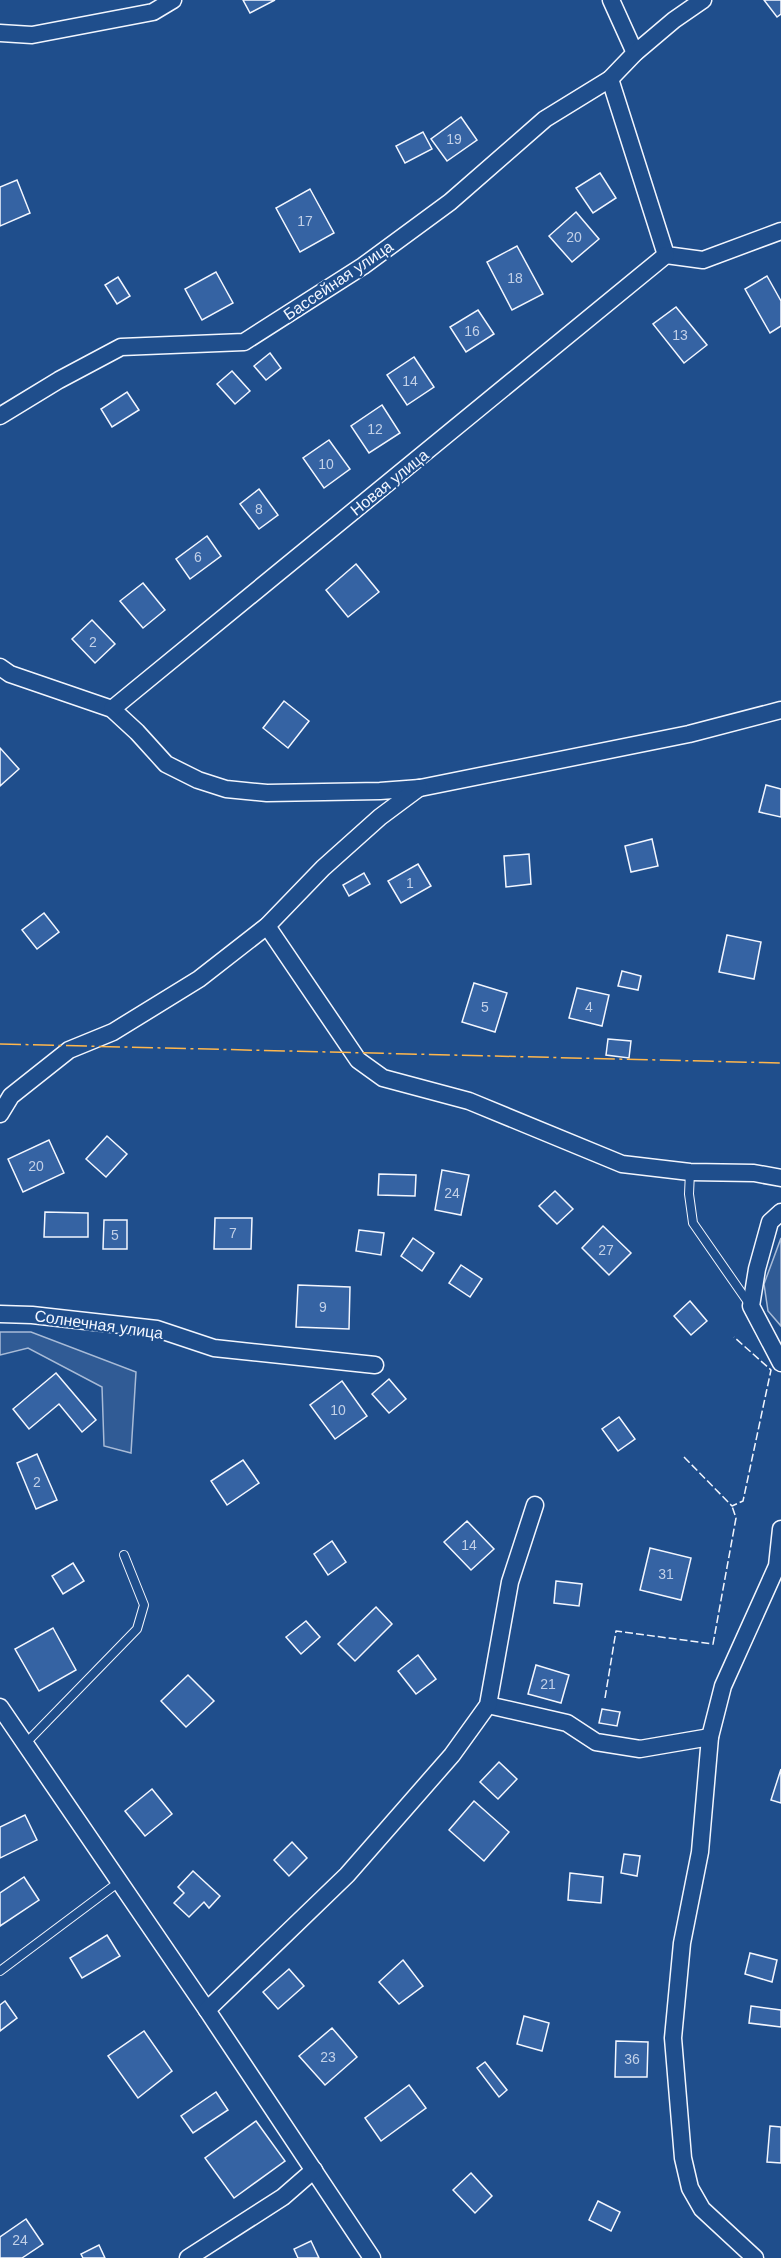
<svg xmlns="http://www.w3.org/2000/svg" width="781" height="2258" viewBox="0 0 781 2258" font-family="Helvetica,sans-serif">
	<rect width="100%" height="100%" fill="#1f4e8c"/>
	<g fill="#305b95" stroke="#a8bbd7" stroke-width="1.5">
		<polygon points="781,1238 781,1326 768,1311 764,1284"/>
		<polygon points="0,1332 31,1332 136,1372 131,1453 104,1446 102,1387 28,1348 0,1355"/>
	</g>
	<g fill="#3563a3" stroke="#f2f6ff" stroke-width="1.5">
		<polygon points="243,0 275,0 250,13"/>
		<polygon points="764,0 781,0 781,14 777,17"/>
		<polygon points="461,117 477,140 447,161 431,139"/>
		<polygon points="423,132 432,149 405,163 396,146"/>
		<polygon points="600,173 616,198 593,213 576,188"/>
		<polygon points="17,180 30,213 0,226 0,187"/>
		<polygon points="310,189 334,233 300,252 276,208"/>
		<polygon points="576,212 599,239 572,262 549,236"/>
		<polygon points="517,246 543,294 512,310 487,262"/>
		<polygon points="216,272 233,303 202,320 185,289"/>
		<polygon points="767,276 781,301 781,326 770,333 745,289"/>
		<polygon points="118,277 130,296 117,304 105,285"/>
		<polygon points="676,307 707,345 684,363 653,324"/>
		<polygon points="478,310 494,334 466,352 450,327"/>
		<polygon points="270,353 281,368 266,380 254,366"/>
		<polygon points="414,357 434,387 407,405 387,375"/>
		<polygon points="232,371 250,391 235,404 217,384"/>
		<polygon points="127,392 139,410 112,427 101,409"/>
		<polygon points="382,405 400,433 369,453 351,426"/>
		<polygon points="329,440 350,469 324,488 303,458"/>
		<polygon points="259,489 278,515 259,529 240,504"/>
		<polygon points="207,536 221,556 190,579 176,559"/>
		<polygon points="356,564 379,592 348,617 326,590"/>
		<polygon points="143,583 165,610 143,628 120,601"/>
		<polygon points="92,620 115,644 95,663 72,639"/>
		<polygon points="284,701 309,721 288,748 263,728"/>
		<polygon points="0,748 19,769 0,786"/>
		<polygon points="766,785 781,789 781,817 759,812"/>
		<polygon points="652,839 658,866 631,872 625,846"/>
		<polygon points="529,854 531,884 506,887 504,856"/>
		<polygon points="418,864 431,886 401,903 388,881"/>
		<polygon points="364,873 370,884 349,896 343,885"/>
		<polygon points="44,913 59,932 37,949 22,930"/>
		<polygon points="727,935 761,942 754,979 719,972"/>
		<polygon points="622,971 641,976 638,990 618,986"/>
		<polygon points="474,983 507,993 495,1032 462,1022"/>
		<polygon points="577,988 609,995 602,1026 569,1018"/>
		<polygon points="608,1039 631,1041 629,1058 606,1055"/>
		<polygon points="107,1136 127,1154 106,1177 86,1159"/>
		<polygon points="49,1140 64,1173 23,1192 8,1159"/>
		<polygon points="442,1170 469,1175 461,1215 435,1210"/>
		<polygon points="379,1174 416,1175 415,1196 378,1195"/>
		<polygon points="555,1191 573,1209 557,1224 539,1206"/>
		<polygon points="45,1212 88,1213 88,1237 44,1237"/>
		<polygon points="215,1218 252,1218 251,1249 214,1249"/>
		<polygon points="104,1220 127,1220 127,1249 103,1249"/>
		<polygon points="603,1226 631,1253 609,1275 582,1248"/>
		<polygon points="359,1230 384,1233 381,1255 356,1251"/>
		<polygon points="413,1238 434,1253 422,1271 401,1256"/>
		<polygon points="461,1265 482,1279 470,1297 449,1283"/>
		<polygon points="298,1285 350,1287 349,1329 296,1327"/>
		<polygon points="690,1301 707,1321 691,1335 674,1316"/>
		<polygon points="56,1373 96,1420 82,1432 59,1404 29,1429 13,1409"/>
		<polygon points="389,1379 406,1399 389,1413 372,1394"/>
		<polygon points="342,1381 367,1416 335,1439 310,1405"/>
		<polygon points="619,1417 635,1439 618,1451 602,1429"/>
		<polygon points="37,1454 57,1500 36,1509 17,1463"/>
		<polygon points="243,1460 259,1483 227,1505 211,1481"/>
		<polygon points="467,1521 494,1549 471,1570 444,1542"/>
		<polygon points="332,1541 346,1562 328,1575 314,1554"/>
		<polygon points="650,1548 691,1558 681,1600 640,1590"/>
		<polygon points="73,1563 84,1581 63,1594 52,1576"/>
		<polygon points="556,1581 582,1584 579,1606 554,1603"/>
		<polygon points="376,1607 392,1624 355,1661 338,1644"/>
		<polygon points="306,1621 320,1637 301,1654 286,1637"/>
		<polygon points="53,1628 76,1670 39,1691 15,1649"/>
		<polygon points="418,1655 436,1679 416,1694 398,1671"/>
		<polygon points="536,1665 569,1675 561,1703 528,1694"/>
		<polygon points="188,1675 214,1701 186,1727 161,1701"/>
		<polygon points="602,1709 620,1712 617,1726 599,1723"/>
		<polygon points="499,1762 517,1779 498,1799 480,1782"/>
		<polygon points="781,1769 781,1803 771,1800"/>
		<polygon points="152,1789 172,1814 145,1836 125,1811"/>
		<polygon points="474,1801 509,1832 484,1861 449,1830"/>
		<polygon points="25,1815 37,1840 0,1858 0,1827"/>
		<polygon points="292,1842 307,1858 289,1876 274,1860"/>
		<polygon points="624,1854 640,1856 637,1876 621,1873"/>
		<polygon points="193,1871 220,1896 209,1908 204,1902 189,1917 174,1903 184,1893 178,1887"/>
		<polygon points="570,1873 603,1877 601,1903 568,1900"/>
		<polygon points="24,1877 39,1900 0,1926 0,1893"/>
		<polygon points="107,1935 120,1956 82,1978 70,1958"/>
		<polygon points="750,1953 777,1960 772,1982 745,1974"/>
		<polygon points="403,1960 423,1986 399,2004 379,1982"/>
		<polygon points="289,1969 304,1986 278,2009 263,1992"/>
		<polygon points="5,2001 17,2018 0,2031 0,2005"/>
		<polygon points="751,2006 781,2010 781,2027 749,2023"/>
		<polygon points="524,2016 549,2023 542,2051 517,2044"/>
		<polygon points="332,2028 357,2057 325,2085 299,2056"/>
		<polygon points="144,2031 172,2071 138,2098 108,2056"/>
		<polygon points="616,2041 648,2042 647,2077 615,2077"/>
		<polygon points="485,2062 507,2090 499,2097 477,2068"/>
		<polygon points="409,2085 426,2108 381,2141 365,2118"/>
		<polygon points="216,2092 228,2110 193,2133 181,2116"/>
		<polygon points="256,2121 285,2161 234,2198 205,2158"/>
		<polygon points="770,2126 781,2127 781,2163 767,2162"/>
		<polygon points="471,2173 492,2196 475,2213 453,2190"/>
		<polygon points="598,2201 620,2212 611,2231 589,2220"/>
		<polygon points="26,2219 43,2244 22,2258 0,2258 0,2237"/>
		<polygon points="311,2241 319,2258 298,2258 294,2249"/>
		<polygon points="99,2245 105,2258 83,2258 81,2254"/>
	</g>
	<g fill="none" stroke-linecap="round" stroke-linejoin="round">
		<defs>
			<g id="lane">
				<polyline points="690,1172 689,1194 693,1223 750,1305"/>
				<polyline points="25,1744 137,1629 144,1605 124,1555"/>
				<polyline points="0,1971 119,1882"/>
			</g>
			<g id="street">
				<polyline points="611,0 635,53"/>
				<polyline points="0,33 32,35 153,12 173,0"/>
				<polyline points="610,79 666,255 703,260 781,231"/>
				<polyline points="0,416 59,380 121,347 244,342 363,266 450,202 545,119 610,79 635,53 674,20 703,0"/>
				<polyline points="0,667 10,674 112,709 137,732 166,764 198,780 226,789 267,793 380,791 420,788 689,734 781,710"/>
				<polyline points="112,709 666,255"/>
				<polyline points="267,926 358,1060 383,1078 469,1101 622,1164 690,1172 754,1173 781,1178"/>
				<polyline points="0,1114 11,1096 69,1050 113,1032 199,979 267,926 323,868 380,817 419,788"/>
				<polyline points="781,1212 770,1222 757,1269 751,1306 781,1363"/>
				<polyline points="0,1314 32,1315 157,1329 214,1348 375,1365"/>
				<polyline points="488,1705 567,1723 596,1742 640,1749 710,1737"/>
				<polyline points="0,1707 207,2010 372,2258"/>
				<polyline points="207,2010 347,1875 452,1755 488,1705 510,1582 535,1505"/>
				<polyline points="188,2258 283,2197 314,2170"/>
				<polyline points="755,2258 702,2209 690,2188 683,2158 673,2038 682,1943 700,1852 710,1737 723,1686 777,1566 781,1529"/>
			</g>
		</defs>
		<use href="#lane" stroke="#f2f6ff" stroke-width="10"/>
		<use href="#street" stroke="#f2f6ff" stroke-width="19"/>
		<use href="#lane" stroke="#1f4e8c" stroke-width="8"/>
		<use href="#street" stroke="#1f4e8c" stroke-width="16"/>
		<g stroke="#f2f6ff" stroke-width="1.5" stroke-dasharray="8 3" stroke-linecap="butt">
			<polyline points="684,1457 732,1506 743,1501 771,1370 734,1337"/>
			<polyline points="605,1698 616,1631 713,1644 736,1518 732,1506"/>
		</g>
		<polyline stroke="#ffb74d" stroke-width="1.5" stroke-dasharray="21 4.5 3 4.5" stroke-linecap="butt" points="0,1044 781,1063"/>
	</g>
	<g text-anchor="middle" stroke-width="4.5" stroke-linejoin="round" paint-order="stroke">
		<g font-size="14" fill="#c3d1e8">
			<text x="454" y="144">19</text>
			<text x="305" y="226">17</text>
			<text x="574" y="242">20</text>
			<text x="515" y="283">18</text>
			<text x="472" y="336">16</text>
			<text x="680" y="340">13</text>
			<text x="410" y="386">14</text>
			<text x="375" y="434">12</text>
			<text x="326" y="469">10</text>
			<text x="259" y="514">8</text>
			<text x="198" y="562">6</text>
			<text x="93" y="647">2</text>
			<text x="410" y="888">1</text>
			<text x="485" y="1012">5</text>
			<text x="589" y="1012">4</text>
			<text x="36" y="1171">20</text>
			<text x="452" y="1198">24</text>
			<text x="233" y="1238">7</text>
			<text x="115" y="1240">5</text>
			<text x="606" y="1255">27</text>
			<text x="323" y="1312">9</text>
			<text x="338" y="1415">10</text>
			<text x="37" y="1487">2</text>
			<text x="469" y="1550">14</text>
			<text x="666" y="1579">31</text>
			<text x="548" y="1689">21</text>
			<text x="328" y="2062">23</text>
			<text x="632" y="2064">36</text>
			<text x="20" y="2245">24</text>
		</g>
		<g font-size="16" fill="#f2f6ff" stroke="#1f4e8c">
			<text transform="translate(338 280) rotate(-34)" y="6">Бассейная улица</text>
			<text transform="translate(389 482) rotate(-39)" y="6">Новая улица</text>
			<text transform="translate(99 1324) rotate(8)" y="6">Солнечная улица</text>
		</g>
	</g>
</svg>
